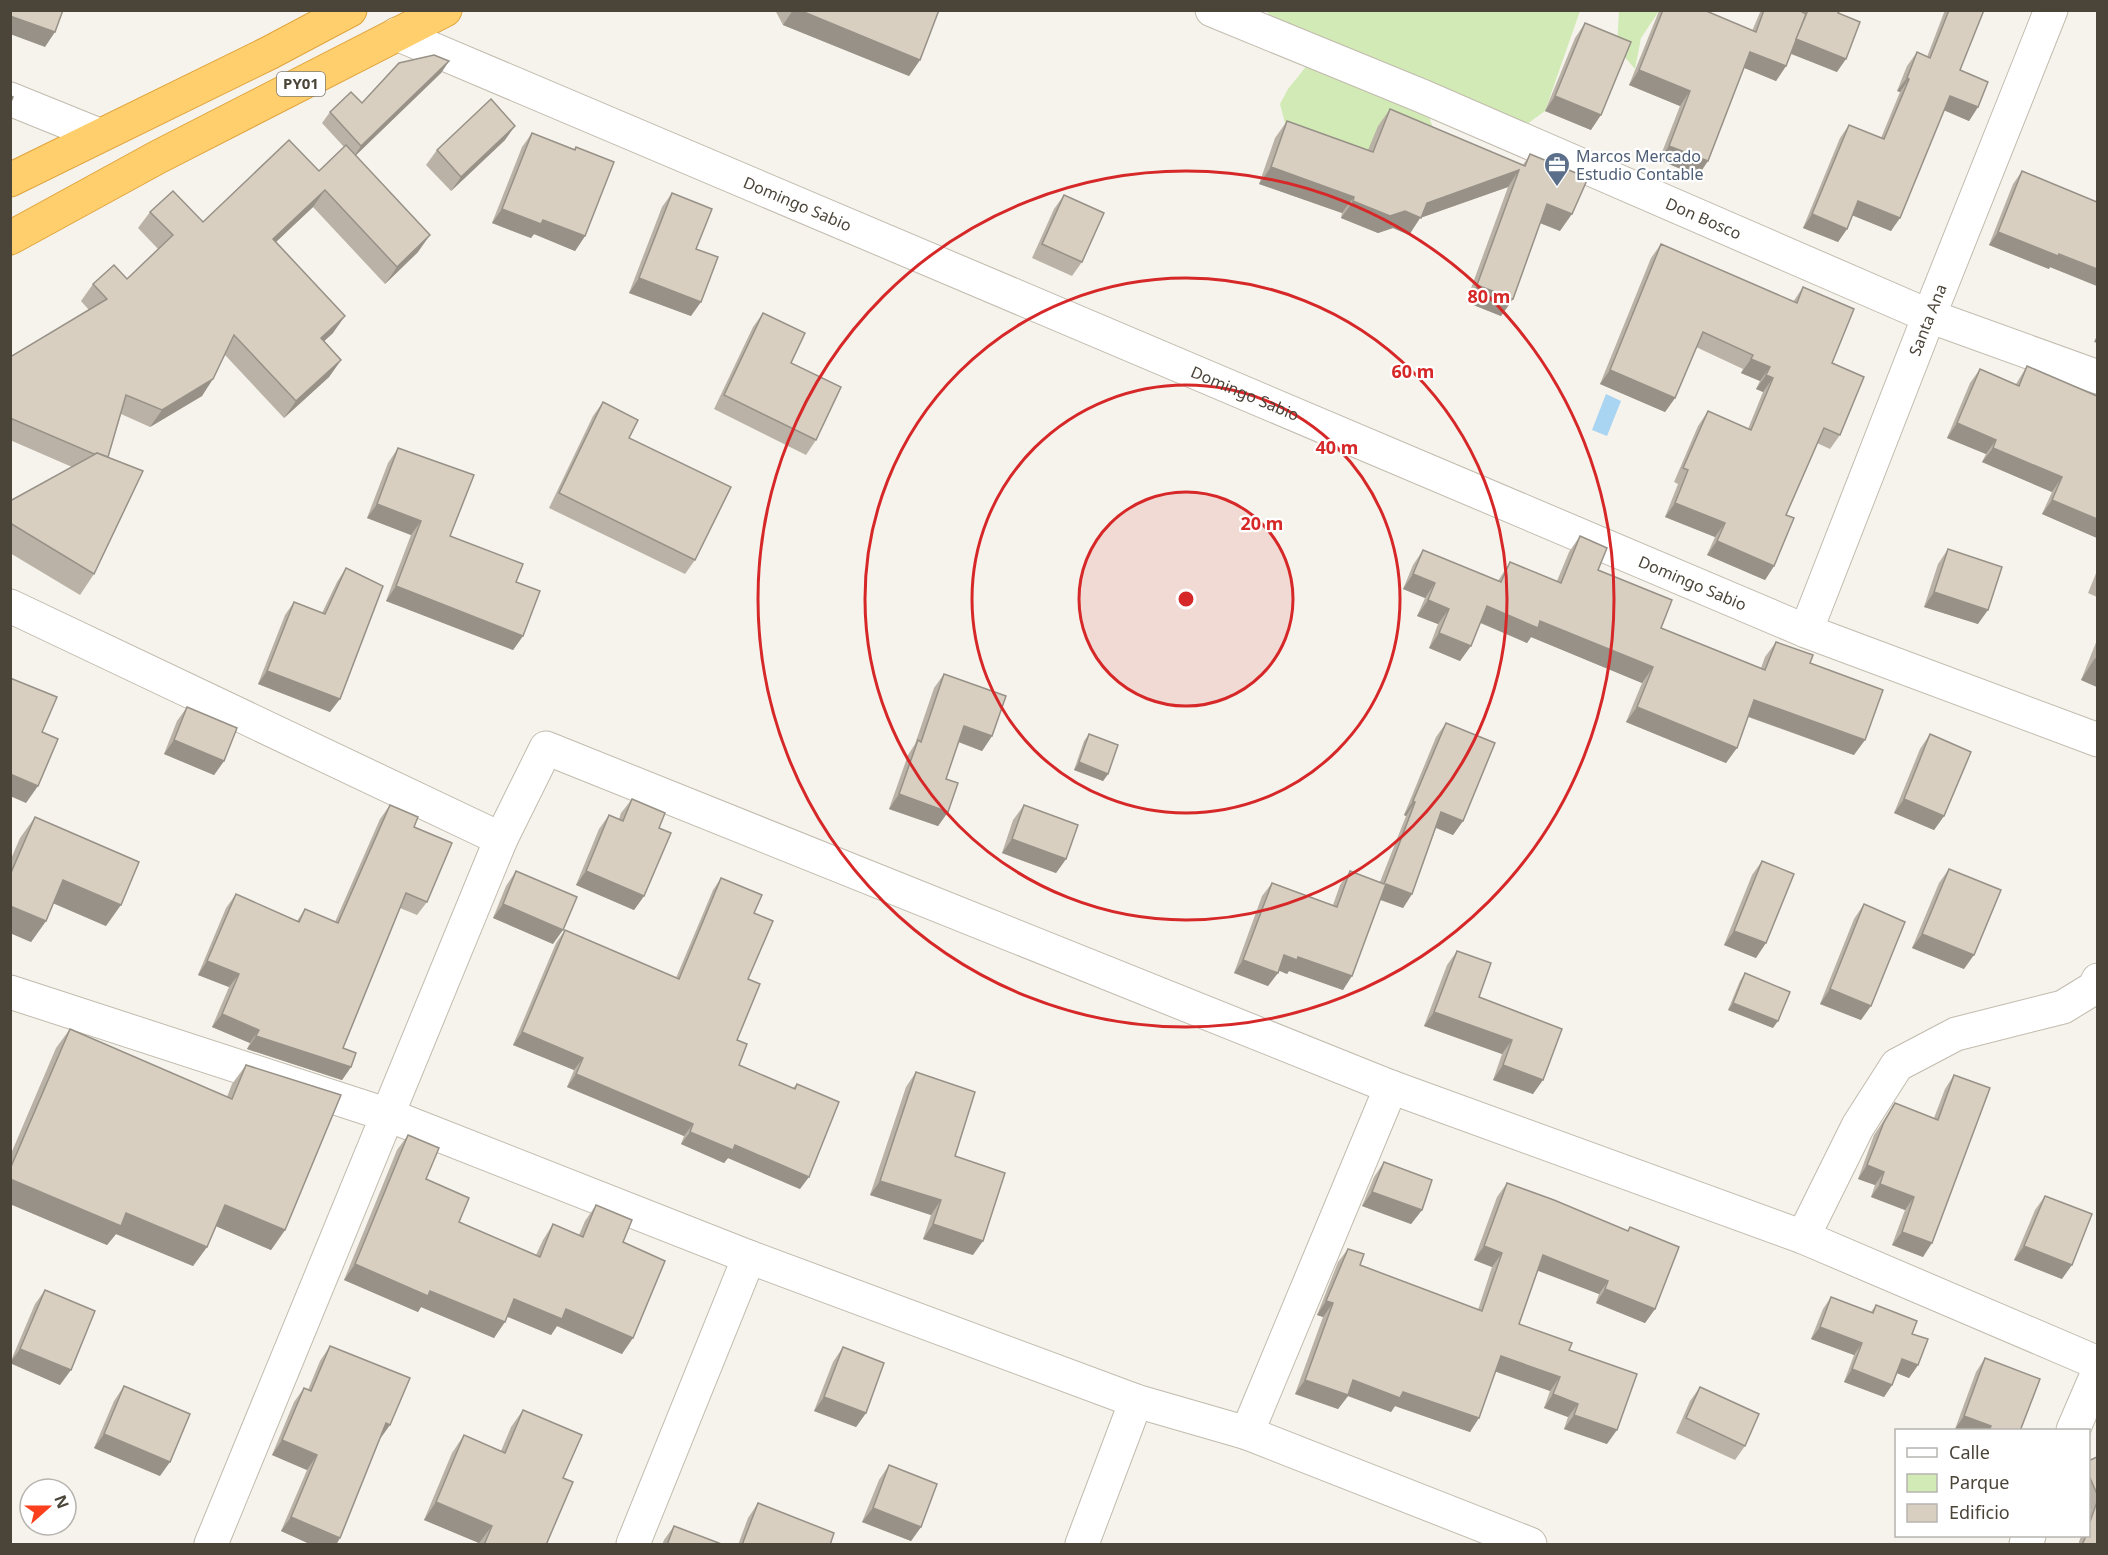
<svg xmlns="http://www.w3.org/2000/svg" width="2108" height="1555" viewBox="0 0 2108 1555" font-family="'Noto Sans',sans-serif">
	<rect width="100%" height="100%" fill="#f6f3ec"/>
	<g fill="#d2eab5">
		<polygon points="1267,11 1580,11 1545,111 1523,127 1422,97 1442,153 1364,160 1286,127 1280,104 1288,89 1317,53 1271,20"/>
		<polygon points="1619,11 1659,11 1641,38 1635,69 1617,48"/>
	</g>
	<polygon fill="#a9d4f2" points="1606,394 1621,401 1607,436 1592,430"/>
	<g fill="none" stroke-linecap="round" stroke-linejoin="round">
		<defs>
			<g id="minor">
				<path id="s1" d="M1212,10L1422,96L1929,316L2098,377"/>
				<path id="s2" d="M397,34L1806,631L2098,740"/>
				<polyline points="10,99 99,135"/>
				<polyline points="10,606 501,839"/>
				<path id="s3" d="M1806,631L1929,316L2051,10"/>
				<polyline points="10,992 388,1115 749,1257 1136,1401 1247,1433 1530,1544"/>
				<polyline points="1803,1237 1858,1126 1897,1065 1956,1034 2063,1007 2094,988 2098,980"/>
				<polyline points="2073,1430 2098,1372"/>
				<polyline points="1247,1433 1391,1087"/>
				<polyline points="211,1544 501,839 546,748 1391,1087 1803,1237 2098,1363"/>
				<polyline points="633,1544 749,1257"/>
				<polyline points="1082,1544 1136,1401"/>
				<polyline points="2026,1544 2029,1536"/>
			</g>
			<g id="highway">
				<polyline points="10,180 269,53 350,10"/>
				<polyline points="10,238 158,157 445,10"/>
			</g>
		</defs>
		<use href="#minor" stroke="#c2bbae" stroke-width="35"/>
		<use href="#highway" stroke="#e0a43c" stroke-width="35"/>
		<use href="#minor" stroke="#fff" stroke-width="33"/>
		<use href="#highway" stroke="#ffcf6e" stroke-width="33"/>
	</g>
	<g fill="#bab2a6">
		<polygon points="775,10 939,10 920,60 909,76 783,25"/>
		<polygon points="1704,10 1752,31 1761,10 1799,10 1803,12 1804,10 1840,10 1838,13 1837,72 1791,54 1786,66 1776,81 1744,68 1698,176 1659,160 1680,106 1629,85 1659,11"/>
		<polygon points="1945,10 1984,10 1960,70 1978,107 1969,121 1944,110 1891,231 1852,215 1847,229 1838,242 1803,228 1840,138 1849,125 1881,138 1900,92 1897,91 1907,66 1917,52 1927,57"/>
		<polygon points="1585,23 1591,130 1545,111 1575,38"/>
		<polygon points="449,61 441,73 356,155 418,252 385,284 313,207 276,242 333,333 324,341 341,360 329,377 284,418 225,355 202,396 150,427 121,414 108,457 94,574 80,595 10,553 10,501 72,467 10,440 10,355 12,356 89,310 81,301 93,284 127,279 158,249 138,228 150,212 203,222 319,171 344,147 322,123 330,112 362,103"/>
		<polygon points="1390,109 1523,165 1530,154 1560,231 1540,223 1513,299 1501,316 1466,302 1508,187 1420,218 1409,235 1393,228 1378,233 1341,218 1342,213 1259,184 1275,138 1287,121 1368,150 1378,126"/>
		<polygon points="532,133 574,149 576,147 585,236 575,251 534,234 531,238 492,223 522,147"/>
		<polygon points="505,140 451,191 426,165 437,150"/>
		<polygon points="2022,171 2097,202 2097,286 2050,267 2049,269 1989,245 2013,184"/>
		<polygon points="672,193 696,249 691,316 629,293 662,207"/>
		<polygon points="1064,195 1082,262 1072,276 1032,258 1054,209"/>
		<polygon points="1661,244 1793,302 1803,287 1832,363 1840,435 1830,449 1817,443 1786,515 1774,566 1765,580 1707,555 1715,537 1665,517 1678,484 1674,482 1698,426 1708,411 1748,429 1763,392 1756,389 1760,381 1741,373 1743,369 1696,347 1675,398 1665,412 1600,384 1651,258"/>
		<polygon points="763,313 791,363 816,440 806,455 714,409 753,327"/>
		<polygon points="2027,366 2096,396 2097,394 2097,538 2042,514 2052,492 1982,462 1986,454 1947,438 1970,383 1980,369 2016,384"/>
		<polygon points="603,402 629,438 695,560 685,574 549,508 593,416"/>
		<polygon points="398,448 450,536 516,582 523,636 513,650 386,601 411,535 367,518 388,463"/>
		<polygon points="1580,536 1598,570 1661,628 1761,668 1765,657 1776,642 1810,663 1854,755 1748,717 1726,763 1626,722 1642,683 1531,637 1527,643 1480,623 1460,661 1429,648 1438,624 1417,616 1425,598 1403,589 1413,565 1423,550 1498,581 1510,562 1557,581 1569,552"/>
		<polygon points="1948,549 1978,624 1924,607 1938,564"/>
		<polygon points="346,568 330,712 258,684 285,615 294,602 322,613 337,582"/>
		<polygon points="2097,571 2097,597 2088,593"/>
		<polygon points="2097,640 2097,687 2081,680"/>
		<polygon points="944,674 992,736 982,751 958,742 946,779 948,812 938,826 889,809 908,755 915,744 934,688"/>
		<polygon points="187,707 224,761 214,775 164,754 177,721"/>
		<polygon points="1446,723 1463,821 1453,835 1436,828 1412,894 1403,908 1380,900 1343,990 1289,971 1287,974 1279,970 1268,986 1234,973 1262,896 1272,883 1333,905 1340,885 1350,871 1380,882 1406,816 1404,815 1436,737"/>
		<polygon points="1089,734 1108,774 1103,781 1074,770 1084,741"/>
		<polygon points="1930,734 1944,816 1934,830 1894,813 1920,749"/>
		<polygon points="632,799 659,828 644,896 634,910 576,885 599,829 609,815 619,819 621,813"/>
		<polygon points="390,805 414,827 427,902 417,915 400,908 343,1048 351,1067 342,1080 247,1049 250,1043 212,1027 229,987 198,975 226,908 236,894 297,921 305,909 335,922 380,819"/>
		<polygon points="1024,805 1066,859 1056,873 1002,853 1013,820"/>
		<polygon points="35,817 106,926 53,903 46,921 31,942 10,933 10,861 20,838"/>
		<polygon points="1762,861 1756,958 1724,945 1752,875"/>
		<polygon points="1949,869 1964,969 1912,948 1939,883"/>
		<polygon points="516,871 553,944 493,918 506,886"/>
		<polygon points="721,878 754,913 748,979 737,1040 739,1065 793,1088 797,1084 800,1189 728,1158 724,1163 681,1144 684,1136 567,1087 574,1070 513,1045 556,943 565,930 676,978 713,890"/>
		<polygon points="1864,904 1861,1020 1820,1004 1854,919"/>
		<polygon points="1457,951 1479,997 1562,1029 1533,1094 1493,1080 1502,1054 1424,1026 1447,965"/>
		<polygon points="1745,973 1773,1028 1728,1010 1740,981"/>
		<polygon points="70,1029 227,1097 232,1084 246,1065 285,1230 271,1250 216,1226 207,1247 193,1266 116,1234 107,1245 10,1204 10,1156 56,1048"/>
		<polygon points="916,1072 955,1156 973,1255 923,1239 931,1215 870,1195 906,1087"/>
		<polygon points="1954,1075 1923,1257 1892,1245 1905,1210 1871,1197 1875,1185 1858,1179 1874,1135 1895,1103 1934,1118 1945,1089"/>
		<polygon points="408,1135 426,1179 459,1222 536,1255 543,1240 553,1224 579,1235 585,1221 596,1205 623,1242 622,1354 557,1326 551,1335 507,1316 494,1338 421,1307 418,1312 344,1280 397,1150"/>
		<polygon points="1384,1162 1422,1210 1411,1224 1362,1206 1374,1177"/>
		<polygon points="1507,1183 1627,1231 1630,1227 1655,1309 1645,1323 1596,1303 1599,1294 1538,1270 1519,1324 1569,1350 1607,1444 1564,1429 1568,1417 1544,1408 1550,1391 1496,1371 1470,1432 1395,1406 1391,1412 1348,1396 1338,1409 1295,1394 1323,1317 1317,1315 1338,1262 1348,1249 1360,1265 1478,1310 1492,1267 1474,1260 1497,1197"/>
		<polygon points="2045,1196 2062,1279 2014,1260 2035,1210"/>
		<polygon points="45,1290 60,1385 10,1363 35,1304"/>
		<polygon points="1831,1297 1871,1312 1876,1305 1912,1334 1918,1365 1909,1378 1897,1373 1892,1385 1884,1397 1844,1382 1854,1355 1811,1339 1823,1309"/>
		<polygon points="330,1346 380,1439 336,1545 312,1545 281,1531 307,1470 272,1455 294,1402 304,1388 308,1390 320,1361"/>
		<polygon points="843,1347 866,1413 856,1427 814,1411 833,1362"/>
		<polygon points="1985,1358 2020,1431 1959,1431 1955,1429 1976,1372"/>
		<polygon points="124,1386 160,1476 94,1448 114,1401"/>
		<polygon points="1700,1387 1745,1446 1735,1460 1676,1433 1690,1401"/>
		<polygon points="523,1410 563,1478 546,1545 479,1545 479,1543 424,1520 452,1453 464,1435 501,1451 511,1427"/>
		<polygon points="2097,1457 2097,1545 2078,1545 2081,1536 2088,1536 2088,1516 2091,1510 2088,1505 2088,1461"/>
		<polygon points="889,1465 921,1527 911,1541 862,1522 879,1480"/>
		<polygon points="758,1503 830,1545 738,1545 748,1518"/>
		<polygon points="674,1526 724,1545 662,1545 664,1540"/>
	</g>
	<g fill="#979187">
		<polygon points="793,10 799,10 920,60 909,76 783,25"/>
		<polygon points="10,16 55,32 45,47 10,34"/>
		<polygon points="1796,39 1846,59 1837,72 1787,52"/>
		<polygon points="1750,52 1786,66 1776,81 1740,66"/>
		<polygon points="449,61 441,73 353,158 361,146"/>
		<polygon points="1639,70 1690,91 1680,106 1629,85"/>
		<polygon points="1907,78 1909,79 1900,92 1897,91"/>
		<polygon points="1555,96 1601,115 1591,130 1545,111"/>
		<polygon points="1950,96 1978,107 1969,121 1941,109"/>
		<polygon points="515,126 505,140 451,191 461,177"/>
		<polygon points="1669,146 1708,161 1698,176 1659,160"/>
		<polygon points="1271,167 1354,197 1342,213 1259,184"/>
		<polygon points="1519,170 1508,187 1420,218 1409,235 1393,228 1378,233 1341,218 1353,201 1427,203"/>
		<polygon points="325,190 313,207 261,256 273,239"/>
		<polygon points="1858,201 1900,218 1891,231 1849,214"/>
		<polygon points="1547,204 1572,214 1560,231 1535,221"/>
		<polygon points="502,209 543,220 585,236 575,251 534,234 531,238 492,223"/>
		<polygon points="1812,214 1847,229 1838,242 1803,228"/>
		<polygon points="1998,232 2097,269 2097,286 2050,267 2049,269 1989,245"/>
		<polygon points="430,235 418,252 385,284 397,267"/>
		<polygon points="639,278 701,302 691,316 629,293"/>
		<polygon points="1477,285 1513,299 1501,316 1466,302"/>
		<polygon points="345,316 333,333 309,355 321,338"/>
		<polygon points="2097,336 2097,343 2094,342"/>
		<polygon points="1751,359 1770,367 1760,381 1741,373"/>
		<polygon points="341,360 329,377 284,418 296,401"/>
		<polygon points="1610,370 1675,398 1665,412 1600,384"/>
		<polygon points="1766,375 1773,378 1763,392 1756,389"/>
		<polygon points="213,379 202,396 150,427 162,410"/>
		<polygon points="1957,423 1996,440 1986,454 1947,438"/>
		<polygon points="1993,448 2062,477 2052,492 1982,462"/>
		<polygon points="2052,500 2097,519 2097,538 2042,514"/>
		<polygon points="1675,503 1725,523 1715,537 1665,517"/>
		<polygon points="377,504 421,521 411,535 367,518"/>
		<polygon points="1717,541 1774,566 1765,580 1707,555"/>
		<polygon points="1413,574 1435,583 1425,598 1403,589"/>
		<polygon points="396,586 523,636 513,650 386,601"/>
		<polygon points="1934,592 1988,610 1978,624 1924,607"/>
		<polygon points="1428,600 1449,609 1438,624 1417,616"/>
		<polygon points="1487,606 1540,621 1653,667 1642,683 1531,637 1527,643 1477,621"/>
		<polygon points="1439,633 1471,646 1460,661 1429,648"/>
		<polygon points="2095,658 2097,659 2097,687 2081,680"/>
		<polygon points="267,671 340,699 330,712 258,684"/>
		<polygon points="1754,700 1865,740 1854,755 1744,715"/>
		<polygon points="1637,707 1737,748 1726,763 1626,722"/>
		<polygon points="964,726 992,736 982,751 954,740"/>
		<polygon points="174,740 224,761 214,775 164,754"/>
		<polygon points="1079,762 1108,774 1103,781 1074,770"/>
		<polygon points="10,774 38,786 26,803 10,796"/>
		<polygon points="899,794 948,812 938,826 889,809"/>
		<polygon points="1904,799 1944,816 1934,830 1894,813"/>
		<polygon points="1413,801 1415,802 1406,816 1404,815"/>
		<polygon points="1441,812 1463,821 1453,835 1432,826"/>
		<polygon points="1012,839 1066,859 1056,873 1002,853"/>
		<polygon points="586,871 644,896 634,910 576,885"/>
		<polygon points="63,880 121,905 106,926 48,901"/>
		<polygon points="1386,884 1412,894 1403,908 1376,898"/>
		<polygon points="503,904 563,930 553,944 493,918"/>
		<polygon points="10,906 46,921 31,942 10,933"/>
		<polygon points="1734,931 1766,943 1756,958 1724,945"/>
		<polygon points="1922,934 1974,955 1964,969 1912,948"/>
		<polygon points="1284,955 1298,957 1352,976 1343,990 1289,971 1287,974 1275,969"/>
		<polygon points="1243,960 1278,973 1268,986 1234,973"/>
		<polygon points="207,961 239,974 229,987 198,975"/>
		<polygon points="1830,989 1871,1006 1861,1020 1820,1004"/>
		<polygon points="1733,1003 1778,1021 1773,1028 1728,1010"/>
		<polygon points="1434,1012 1512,1040 1502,1054 1424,1026"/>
		<polygon points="222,1014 259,1030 250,1043 212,1027"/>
		<polygon points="522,1032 583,1058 574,1070 513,1045"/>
		<polygon points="256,1036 351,1067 342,1080 247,1049"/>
		<polygon points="1503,1065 1543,1080 1533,1094 1493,1080"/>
		<polygon points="576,1074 693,1124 684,1136 567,1087"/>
		<polygon points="690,1132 735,1145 809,1177 800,1189 728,1158 724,1163 681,1144"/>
		<polygon points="1867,1165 1884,1172 1875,1185 1858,1179"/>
		<polygon points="10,1179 126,1213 207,1247 193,1266 116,1234 107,1245 10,1204"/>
		<polygon points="880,1181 941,1200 931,1215 870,1195"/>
		<polygon points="1880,1184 1914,1197 1905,1210 1871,1197"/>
		<polygon points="1372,1192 1422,1210 1411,1224 1362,1206"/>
		<polygon points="225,1205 285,1230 271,1250 211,1224"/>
		<polygon points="933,1224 983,1241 973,1255 923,1239"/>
		<polygon points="1902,1232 1932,1243 1923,1257 1892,1245"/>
		<polygon points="1484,1246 1502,1253 1492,1267 1474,1260"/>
		<polygon points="2024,1246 2072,1265 2062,1279 2014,1260"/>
		<polygon points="1543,1255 1608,1281 1599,1294 1533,1269"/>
		<polygon points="355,1264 430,1291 505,1322 494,1338 421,1307 418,1312 344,1280"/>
		<polygon points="1605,1289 1655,1309 1645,1323 1596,1303"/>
		<polygon points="514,1299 566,1309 633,1338 622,1354 557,1326 551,1335 503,1315"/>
		<polygon points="1326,1301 1333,1303 1323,1317 1317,1315"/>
		<polygon points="1820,1327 1862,1343 1854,1355 1811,1339"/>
		<polygon points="20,1349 71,1370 60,1385 10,1363"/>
		<polygon points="1501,1356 1560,1377 1550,1391 1491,1370"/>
		<polygon points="1902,1359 1918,1365 1909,1378 1894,1372"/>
		<polygon points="1852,1369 1892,1385 1884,1397 1844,1382"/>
		<polygon points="1305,1380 1353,1380 1403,1392 1479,1418 1470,1432 1395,1406 1391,1412 1348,1396 1338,1409 1295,1394"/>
		<polygon points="1553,1394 1578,1404 1568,1417 1544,1408"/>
		<polygon points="824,1397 866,1413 856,1427 814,1411"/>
		<polygon points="1574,1415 1617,1430 1607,1444 1564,1429"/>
		<polygon points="1964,1416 1991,1426 1988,1431 1959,1431 1955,1429"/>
		<polygon points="386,1423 390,1425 380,1439"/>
		<polygon points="104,1434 170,1462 160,1476 94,1448"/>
		<polygon points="282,1440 317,1455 307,1470 272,1455"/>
		<polygon points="436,1502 492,1526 479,1543 424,1520"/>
		<polygon points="873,1508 921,1527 911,1541 862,1522"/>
		<polygon points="291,1517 340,1538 336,1545 312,1545 281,1531"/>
	</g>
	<g fill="#d8cfc1" stroke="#979187" stroke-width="1.5">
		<polygon points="10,10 63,10 55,32 10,16"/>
		<polygon points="799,10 939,10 920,60"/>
		<polygon points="1663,10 1704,10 1756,32 1764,10 1799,10 1806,14 1786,66 1750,52 1708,161 1669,146 1690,91 1639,70"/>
		<polygon points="1808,10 1840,10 1838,13 1860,22 1846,59 1796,39"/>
		<polygon points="1949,10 1984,10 1960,70 1988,82 1978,107 1950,96 1900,218 1858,201 1847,229 1812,214 1849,125 1884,139 1909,79 1907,78 1917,52 1930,58"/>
		<polygon points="1585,23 1631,42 1601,115 1555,96"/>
		<polygon points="434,55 449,61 361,146 330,112 351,92 362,103 399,63"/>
		<polygon points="10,95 13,97 10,104"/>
		<polygon points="491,99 515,126 461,177 437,150"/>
		<polygon points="1390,109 1525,166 1530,154 1588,178 1572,214 1547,204 1513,299 1477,285 1519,170 1427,203 1421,218 1405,211 1390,216 1353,201 1354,197 1271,167 1287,121 1373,152"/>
		<polygon points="532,133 575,150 576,147 614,162 585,236 543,220 541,224 502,209"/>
		<polygon points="289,140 319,171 346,145 430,235 397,267 325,190 273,239 345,316 321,338 341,360 296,401 234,335 213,379 162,410 126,395 108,457 97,453 94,454 10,418 10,355 12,356 107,299 93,284 114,265 127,279 173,235 150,212 173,191 203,222"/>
		<polygon points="2022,171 2097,202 2097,269 2059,254 2058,256 1998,232"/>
		<polygon points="672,193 712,209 696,249 718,257 701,302 639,278"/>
		<polygon points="1064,195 1104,213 1082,262 1042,244"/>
		<polygon points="1661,244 1797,303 1803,287 1854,309 1832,363 1864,377 1840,435 1824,428 1786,515 1794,518 1774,566 1717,541 1725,523 1675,503 1688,470 1683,468 1708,411 1751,430 1773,378 1766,375 1770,367 1751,359 1753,355 1703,332 1675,398 1610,370"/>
		<polygon points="763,313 805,333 791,363 841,387 816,440 724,395"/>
		<polygon points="2027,366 2097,396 2097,395 2097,519 2052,500 2062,477 1993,448 1996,440 1957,423 1980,369 2019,386"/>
		<polygon points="603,402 638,420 629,438 731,487 695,560 559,493"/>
		<polygon points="398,448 474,475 450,536 523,564 516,582 540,591 523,636 396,586 421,521 377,504"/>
		<polygon points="97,453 143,471 94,574 10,523 10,501"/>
		<polygon points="1580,536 1607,548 1598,570 1672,600 1661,628 1765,670 1776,642 1813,655 1810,663 1883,690 1865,740 1754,700 1737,748 1637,707 1653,667 1540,621 1538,628 1487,606 1471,646 1439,633 1449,609 1428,600 1435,583 1413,574 1423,550 1501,582 1510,562 1561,583"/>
		<polygon points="1948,549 2002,567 1988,610 1934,592"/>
		<polygon points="346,568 383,586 340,699 267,671 294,602 325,614"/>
		<polygon points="944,674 1006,696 992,736 964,726 946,779 958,783 948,812 899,794 918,740 921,742"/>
		<polygon points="10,678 57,697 42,732 58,739 38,786 10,774"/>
		<polygon points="187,707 237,728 224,761 174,740"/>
		<polygon points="1446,723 1495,743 1463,821 1441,812 1412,894 1386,884 1352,976 1298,957 1297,960 1284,955 1278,973 1243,960 1272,883 1337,907 1350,871 1384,884 1415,802 1413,801"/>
		<polygon points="1089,734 1118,745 1108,774 1079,762"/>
		<polygon points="1930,734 1971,752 1944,816 1904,799"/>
		<polygon points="632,799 665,813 659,828 671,833 644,896 586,871 609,815 623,821"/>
		<polygon points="390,805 418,817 414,827 452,843 427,902 406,893 343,1048 356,1053 351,1067 256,1036 259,1030 222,1014 239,974 207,961 236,894 299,922 305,909 338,923"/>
		<polygon points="1024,805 1078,825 1066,859 1012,839"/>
		<polygon points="35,817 139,862 121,905 63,880 46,921 10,906 10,875"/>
		<polygon points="1762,861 1794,874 1766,943 1734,931"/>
		<polygon points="1949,869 2001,890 1974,955 1922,934"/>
		<polygon points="516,871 577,897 563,930 503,904"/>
		<polygon points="721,878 762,895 754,913 773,921 748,979 760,984 737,1040 747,1044 739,1065 795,1089 797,1084 839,1102 809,1177 735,1145 733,1150 690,1132 693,1124 576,1074 583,1058 522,1032 565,930 679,979"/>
		<polygon points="1864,904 1905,922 1871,1006 1830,989"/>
		<polygon points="1457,951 1491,963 1479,997 1562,1029 1543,1080 1503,1065 1512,1040 1434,1012"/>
		<polygon points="1745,973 1790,992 1778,1021 1733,1003"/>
		<polygon points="70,1029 232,1099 246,1065 341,1095 285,1230 225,1205 207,1247 126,1213 121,1226 10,1179 10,1169"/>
		<polygon points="916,1072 975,1092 955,1156 1005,1173 983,1241 933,1224 941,1200 880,1181"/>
		<polygon points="1954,1075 1990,1088 1932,1243 1902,1232 1914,1197 1880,1184 1884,1172 1867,1165 1884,1122 1895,1103 1938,1120"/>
		<polygon points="408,1135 439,1148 426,1179 469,1198 459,1222 540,1257 553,1224 583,1237 596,1205 632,1220 623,1242 665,1261 633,1338 566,1309 562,1319 514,1299 505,1322 430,1291 428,1296 355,1264"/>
		<polygon points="1384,1162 1432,1180 1422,1210 1372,1192"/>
		<polygon points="1507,1183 1554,1200 1628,1231 1630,1227 1679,1247 1655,1309 1605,1289 1608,1281 1543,1255 1519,1324 1572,1343 1569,1350 1637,1374 1617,1430 1574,1415 1578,1404 1553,1394 1560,1377 1501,1356 1479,1418 1403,1392 1400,1398 1353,1380 1348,1395 1305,1380 1333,1303 1326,1301 1348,1249 1364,1254 1360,1265 1482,1311 1502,1253 1484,1246"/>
		<polygon points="2045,1196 2092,1214 2072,1265 2024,1246"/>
		<polygon points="45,1290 95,1311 71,1370 20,1349"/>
		<polygon points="1831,1297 1873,1313 1876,1305 1917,1321 1912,1334 1928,1339 1918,1365 1902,1359 1892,1385 1852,1369 1862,1343 1820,1327"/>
		<polygon points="330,1346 410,1378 390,1425 386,1423 340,1538 291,1517 317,1455 282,1440 304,1388 311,1391"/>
		<polygon points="843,1347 884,1363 866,1413 824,1397"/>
		<polygon points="1985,1358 2040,1379 2020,1431 1989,1431 1991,1426 1964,1416"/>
		<polygon points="124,1386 190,1414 170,1462 104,1434"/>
		<polygon points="1700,1387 1759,1414 1745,1446 1686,1418"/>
		<polygon points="523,1410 582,1435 563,1478 573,1482 546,1545 484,1545 492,1526 436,1502 464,1435 505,1453"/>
		<polygon points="2097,1457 2097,1494 2088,1473 2088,1461"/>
		<polygon points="889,1465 937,1484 921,1527 873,1508"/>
		<polygon points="2097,1502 2097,1545 2082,1545 2086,1536 2088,1536 2088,1527"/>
		<polygon points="758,1503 834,1533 830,1545 742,1545"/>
		<polygon points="674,1526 724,1545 667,1545"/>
	</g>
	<circle cx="1186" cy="599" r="107" fill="#d62828" fill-opacity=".12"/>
	<g fill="none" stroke="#d62828" stroke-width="3">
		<circle cx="1186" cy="599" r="107"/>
		<circle cx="1186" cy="599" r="214"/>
		<circle cx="1186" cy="599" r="321"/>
		<circle cx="1186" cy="599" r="428"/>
	</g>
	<defs>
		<symbol id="office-pin" viewBox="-11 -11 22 30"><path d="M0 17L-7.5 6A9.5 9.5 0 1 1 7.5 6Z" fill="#5c6f8a" stroke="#fff"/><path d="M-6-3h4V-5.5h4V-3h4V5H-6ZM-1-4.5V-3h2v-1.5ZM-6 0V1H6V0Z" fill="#fff"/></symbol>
	</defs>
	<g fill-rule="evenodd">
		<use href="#office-pin" x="1542" y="150" width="30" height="40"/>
	</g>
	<g text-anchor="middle" stroke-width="4.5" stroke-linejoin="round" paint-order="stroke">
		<rect fill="#fff" stroke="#817c74" stroke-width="1.5" x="277" y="72" width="48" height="24" rx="4.5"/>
		<g font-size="15" font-weight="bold" fill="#4b4439">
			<text x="301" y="89">PY01</text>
		</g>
		<g font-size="16" fill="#4e5e75" stroke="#fff" text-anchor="start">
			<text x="1576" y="162">Marcos Mercado<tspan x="1576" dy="18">Estudio Contable</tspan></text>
		</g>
		<g font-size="16" fill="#4b4439" stroke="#fff">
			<text dy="6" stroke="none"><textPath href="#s2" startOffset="435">Domingo Sabio</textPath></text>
			<text dy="6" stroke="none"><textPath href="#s1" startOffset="534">Don Bosco</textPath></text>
			<text dy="6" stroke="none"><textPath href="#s3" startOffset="334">Santa Ana</textPath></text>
			<text dy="6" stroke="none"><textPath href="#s2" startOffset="921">Domingo Sabio</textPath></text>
			<text dy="6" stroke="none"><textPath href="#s2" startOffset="1407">Domingo Sabio</textPath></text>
		</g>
	</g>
	<circle cx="1186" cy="599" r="9" fill="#d62828" stroke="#fff" stroke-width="3"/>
	<g font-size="18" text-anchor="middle" font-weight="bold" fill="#d62828" stroke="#fff" stroke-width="4.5" stroke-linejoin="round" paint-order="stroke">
		<text x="1489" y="303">80 m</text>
		<text x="1413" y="378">60 m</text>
		<text x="1337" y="454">40 m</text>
		<text x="1262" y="530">20 m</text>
	</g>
	<rect width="2108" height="1555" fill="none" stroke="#4b4439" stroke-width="24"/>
	<rect x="1895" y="1429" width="195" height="108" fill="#ffffff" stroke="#b7b4b0" stroke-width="1.5"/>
	<rect x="1907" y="1448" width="30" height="9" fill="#ffffff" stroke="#b7b4b0" stroke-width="1.5"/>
	<text x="1949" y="1459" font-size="18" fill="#4b4439">Calle</text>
	<rect x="1907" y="1474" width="30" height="18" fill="#d2eab5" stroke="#b7b4b0" stroke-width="1.5"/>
	<text x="1949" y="1489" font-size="18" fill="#4b4439">Parque</text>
	<rect x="1907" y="1504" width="30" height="18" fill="#d8cfc1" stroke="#b7b4b0" stroke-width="1.5"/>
	<text x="1949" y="1519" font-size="18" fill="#4b4439">Edificio</text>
	<g transform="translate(48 1507) rotate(69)"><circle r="28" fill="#ffffff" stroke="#b7b4b0" stroke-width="1.5"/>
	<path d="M0-4.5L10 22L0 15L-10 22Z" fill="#fc3f1d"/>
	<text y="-9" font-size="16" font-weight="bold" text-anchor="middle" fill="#4b4439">N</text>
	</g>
</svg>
